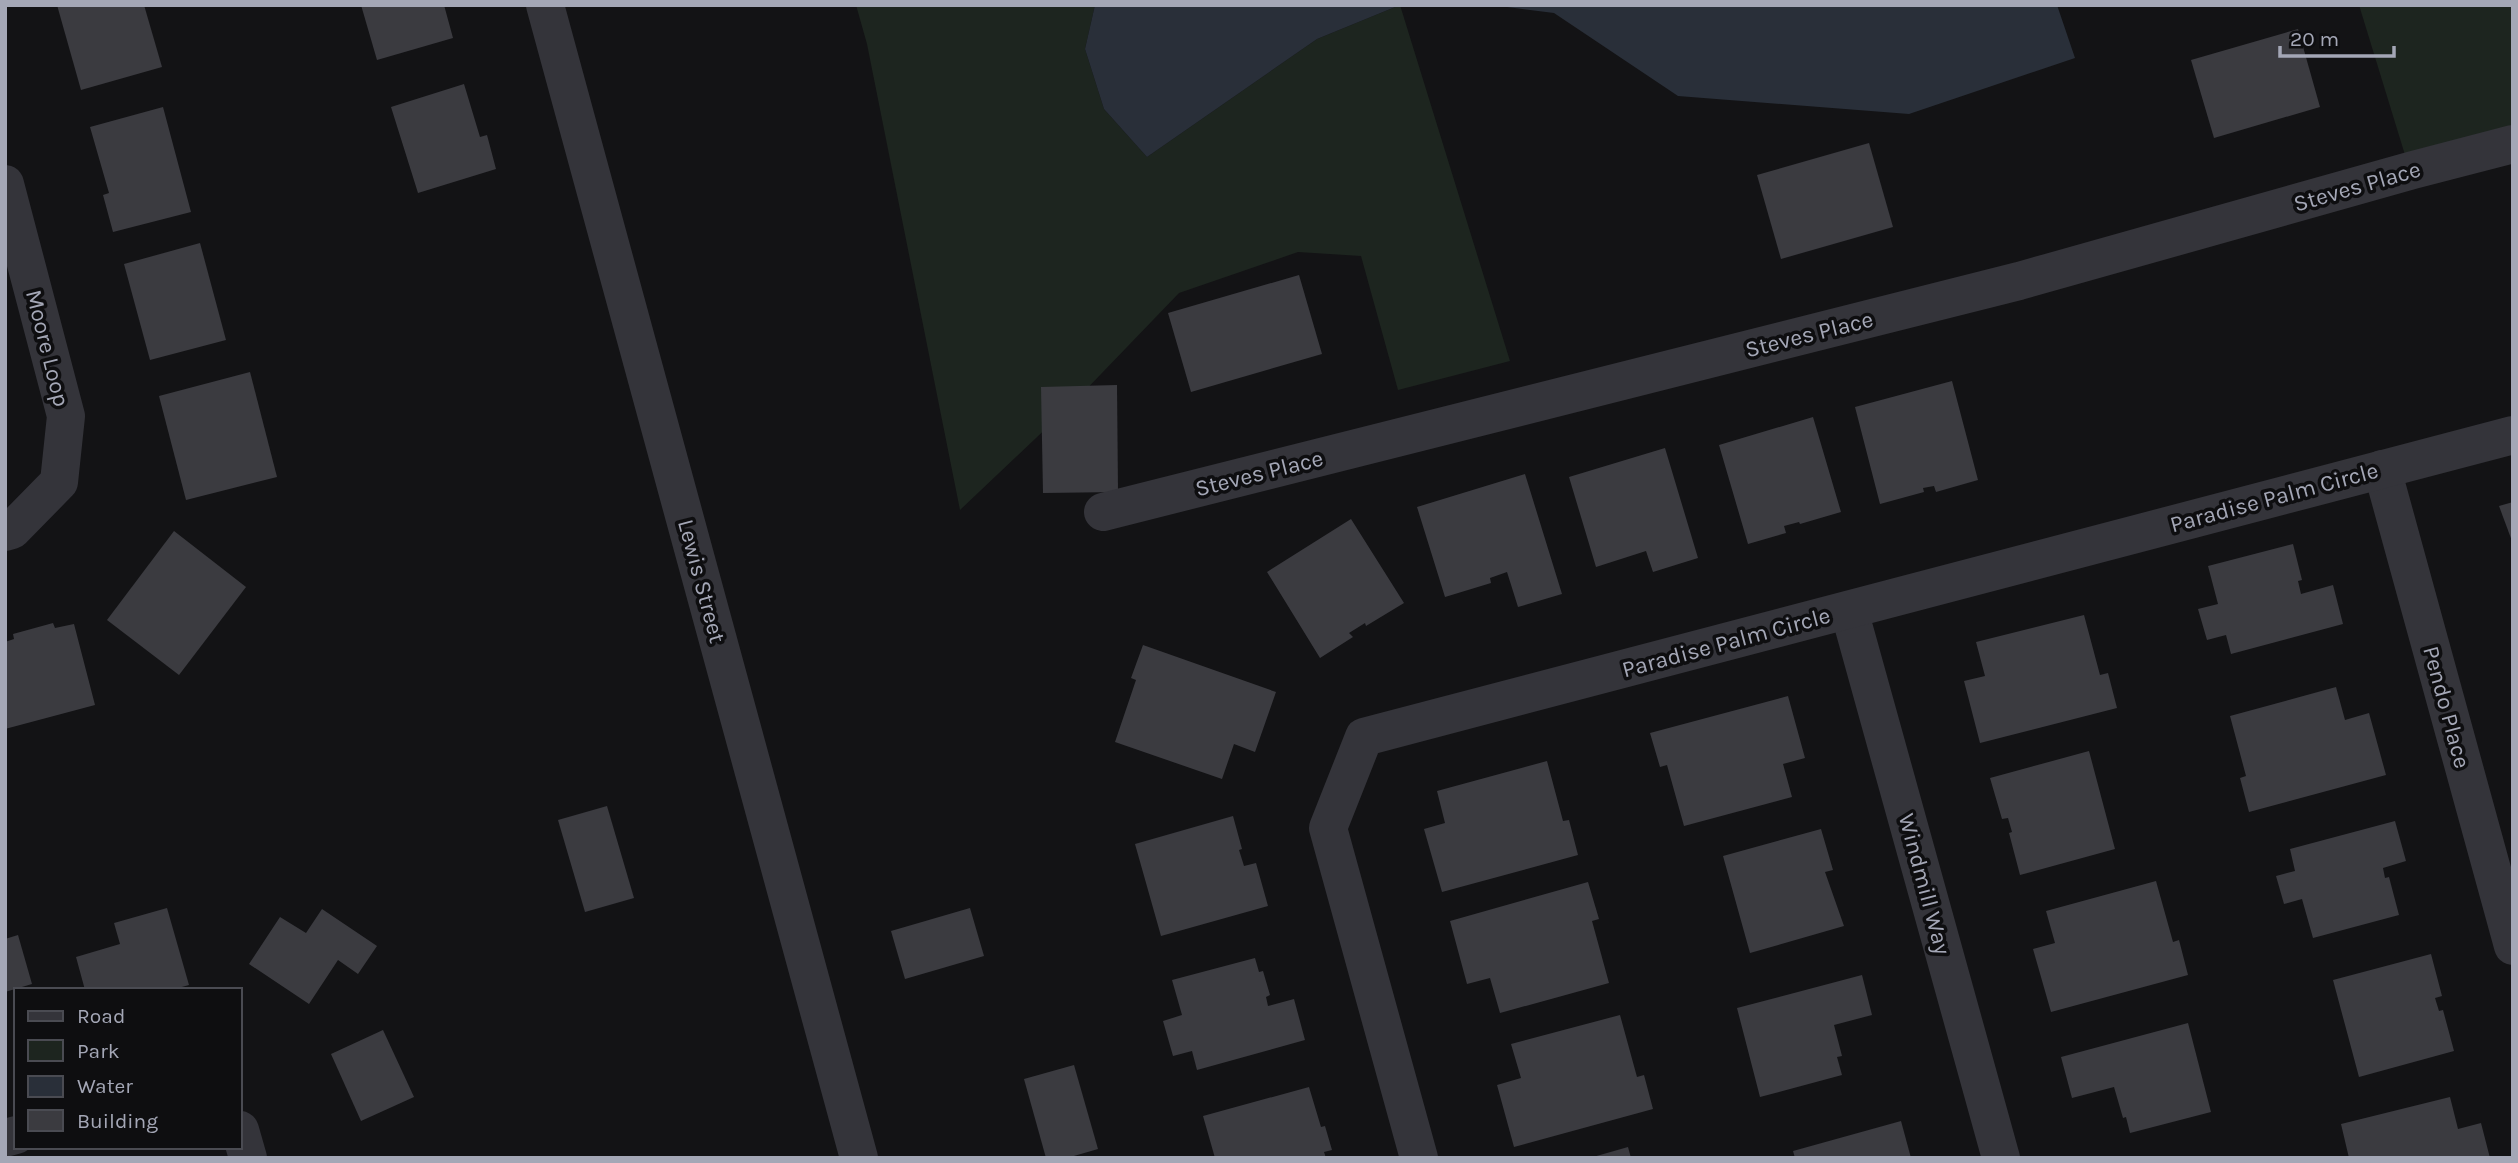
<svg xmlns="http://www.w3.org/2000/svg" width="2518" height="1163" viewBox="0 0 2518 1163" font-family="Karla,sans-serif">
	<rect width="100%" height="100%" fill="#131315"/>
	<g fill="#1d251f">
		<polygon points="856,5 1095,5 1085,49 1104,109 1147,157 1317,39 1400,5 1510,361 1398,390 1361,256 1298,252 1179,293 1076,400 960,510 867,44"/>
		<polygon points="2359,5 2513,5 2513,153 2413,181"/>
	</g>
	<g fill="#292f39">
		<polygon points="1095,5 1400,5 1317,39 1147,157 1104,109 1085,49"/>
		<polygon points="1492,5 2057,5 2075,58 1909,114 1678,96 1554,13"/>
	</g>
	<g fill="#3b3b40">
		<polygon points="57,5 144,5 162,67 81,90"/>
		<polygon points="361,5 444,5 453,38 377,60"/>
		<polygon points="2298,29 2320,107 2214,138 2191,60"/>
		<polygon points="464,84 480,137 487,135 496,169 418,193 391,107"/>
		<polygon points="163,107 191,212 113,232 103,195 109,193 90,127"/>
		<polygon points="1869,143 1893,227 1781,259 1757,175"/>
		<polygon points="200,243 226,340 150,360 124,264"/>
		<polygon points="1299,275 1322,354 1191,392 1168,313"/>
		<polygon points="250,372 277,477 186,500 159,396"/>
		<polygon points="1952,381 1978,480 1936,492 1934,486 1923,488 1924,492 1880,504 1855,407"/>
		<polygon points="1117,385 1118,492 1043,493 1041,387"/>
		<polygon points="1813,417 1841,512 1800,524 1799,522 1784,526 1786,533 1748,544 1719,445"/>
		<polygon points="1665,448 1698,558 1653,572 1646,551 1596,567 1569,477"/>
		<polygon points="1525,474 1562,594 1518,607 1507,572 1490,578 1491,583 1445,597 1417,507"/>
		<polygon points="2513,502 2513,541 2512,541 2499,506"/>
		<polygon points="1351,519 1404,603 1366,626 1365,623 1349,633 1353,637 1320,658 1267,572"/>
		<polygon points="174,531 246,587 179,675 107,620"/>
		<polygon points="2293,544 2302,580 2298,581 2301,594 2333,585 2343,624 2231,654 2226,635 2207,640 2198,609 2218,604 2208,566"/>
		<polygon points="2084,615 2100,675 2108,673 2117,708 1980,743 1964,681 1985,676 1976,642"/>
		<polygon points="53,623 55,628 74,624 95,705 5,729 5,642 14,639 13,634"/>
		<polygon points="1143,645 1276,692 1255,752 1234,744 1222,779 1115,742 1136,680 1131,678"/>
		<polygon points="2336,687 2345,720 2369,713 2386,775 2249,812 2240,778 2246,776 2230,716"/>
		<polygon points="1788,696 1805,758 1783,764 1792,797 1684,826 1667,765 1660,767 1650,733"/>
		<polygon points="2089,751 2115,849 2020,875 2009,833 2012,832 2008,818 2002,819 1990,778"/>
		<polygon points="1547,761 1563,821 1569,820 1578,855 1442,892 1424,829 1445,823 1437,791"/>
		<polygon points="607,806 634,898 585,912 558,820"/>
		<polygon points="1233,816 1242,849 1239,850 1244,866 1256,863 1268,906 1161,936 1135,844"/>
		<polygon points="2395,821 2406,861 2383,868 2385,878 2389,877 2399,915 2313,938 2302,899 2284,904 2276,876 2295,871 2290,849"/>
		<polygon points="1821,829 1833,870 1825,872 1844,926 1750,953 1723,856"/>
		<polygon points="2156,881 2173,942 2179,940 2188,975 2051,1012 2033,949 2055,943 2046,911"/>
		<polygon points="1588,882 1599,919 1592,921 1609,983 1500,1013 1490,978 1467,984 1450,921"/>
		<polygon points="167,908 189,985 171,990 85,990 76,957 120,944 114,923"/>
		<polygon points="970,908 984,956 905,979 891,931"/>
		<polygon points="322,909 377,946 358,974 338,960 309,1004 249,964 280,917 306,933"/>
		<polygon points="18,935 32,984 5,992 5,939"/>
		<polygon points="2431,954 2442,996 2435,998 2439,1011 2443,1010 2454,1051 2359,1077 2333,980"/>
		<polygon points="1255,958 1259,972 1263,971 1270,995 1266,997 1268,1006 1294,999 1305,1040 1197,1070 1192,1051 1173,1056 1163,1021 1182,1015 1172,980"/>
		<polygon points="1862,975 1872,1015 1834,1025 1842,1056 1837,1057 1842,1075 1760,1097 1737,1008"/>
		<polygon points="1620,1015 1637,1077 1644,1075 1653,1109 1514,1147 1497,1085 1521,1078 1511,1044"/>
		<polygon points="2188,1023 2211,1112 2130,1133 2126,1117 2123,1118 2114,1087 2072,1098 2061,1057"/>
		<polygon points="383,1030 414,1097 361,1121 331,1054"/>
		<polygon points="1074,1065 1098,1149 1067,1158 1046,1158 1024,1079"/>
		<polygon points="1309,1087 1321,1127 1325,1126 1332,1150 1324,1152 1326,1158 1215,1158 1203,1116"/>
		<polygon points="2450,1097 2458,1129 2481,1123 2490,1158 2349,1158 2341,1124"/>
		<polygon points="1901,1121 1911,1158 1795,1158 1793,1151"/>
		<polygon points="1628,1147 1631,1158 1593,1158 1593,1157"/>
	</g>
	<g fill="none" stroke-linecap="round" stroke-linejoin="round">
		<g stroke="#34343a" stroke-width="38">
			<polyline points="545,5 859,1158"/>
			<polyline points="5,184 66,416 59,482 12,530 5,532"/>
			<polyline points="2382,469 2513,946"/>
			<polyline points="1103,512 2019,281 2413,170 2513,144"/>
			<polyline points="1849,610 2001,1158"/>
			<polyline points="240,1130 248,1158"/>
			<polyline points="5,1138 16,1135"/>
			<polyline points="1419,1158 1328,828 1364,737 2513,435"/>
		</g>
	</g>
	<g text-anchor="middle" stroke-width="7" stroke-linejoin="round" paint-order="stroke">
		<g font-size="23" fill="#a4a7b6" stroke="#0e0e10">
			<text transform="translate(2357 186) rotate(-16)" y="8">Steves Place</text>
			<text transform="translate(1809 334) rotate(-14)" y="8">Steves Place</text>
			<text transform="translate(48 348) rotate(76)" y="8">Moore Loop</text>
			<text transform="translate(1259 473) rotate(-14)" y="8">Steves Place</text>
			<text transform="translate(2274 497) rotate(-15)" y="8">Paradise Palm Circle</text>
			<text transform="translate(702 581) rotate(75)" y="8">Lewis Street</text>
			<text transform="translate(1726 642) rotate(-15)" y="8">Paradise Palm Circle</text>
			<text transform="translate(2447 707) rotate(75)" y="8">Pendo Place</text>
			<text transform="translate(1925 884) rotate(75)" y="8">Windmill Way</text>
		</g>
	</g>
	<rect width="2518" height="1163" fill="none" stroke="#a4a7b6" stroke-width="14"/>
	<rect x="14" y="988" width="228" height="161" fill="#0e0e10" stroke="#4a4b52" stroke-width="2"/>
	<rect x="28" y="1011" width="35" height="10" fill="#34343a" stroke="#4a4b52" stroke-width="2"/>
	<text x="77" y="1023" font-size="21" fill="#a4a7b6">Road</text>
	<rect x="28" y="1040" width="35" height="21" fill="#1d251f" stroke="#4a4b52" stroke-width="2"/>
	<text x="77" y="1058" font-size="21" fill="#a4a7b6">Park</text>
	<rect x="28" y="1076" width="35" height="21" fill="#292f39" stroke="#4a4b52" stroke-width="2"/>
	<text x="77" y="1093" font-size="21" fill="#a4a7b6">Water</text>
	<rect x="28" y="1110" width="35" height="21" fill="#3b3b40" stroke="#4a4b52" stroke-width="2"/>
	<text x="77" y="1128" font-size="21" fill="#a4a7b6">Building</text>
	<path d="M2280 46v10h114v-10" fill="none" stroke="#a4a7b6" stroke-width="3.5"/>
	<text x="2290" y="46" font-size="21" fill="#a4a7b6" stroke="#0e0e10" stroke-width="5" paint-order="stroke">20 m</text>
</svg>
